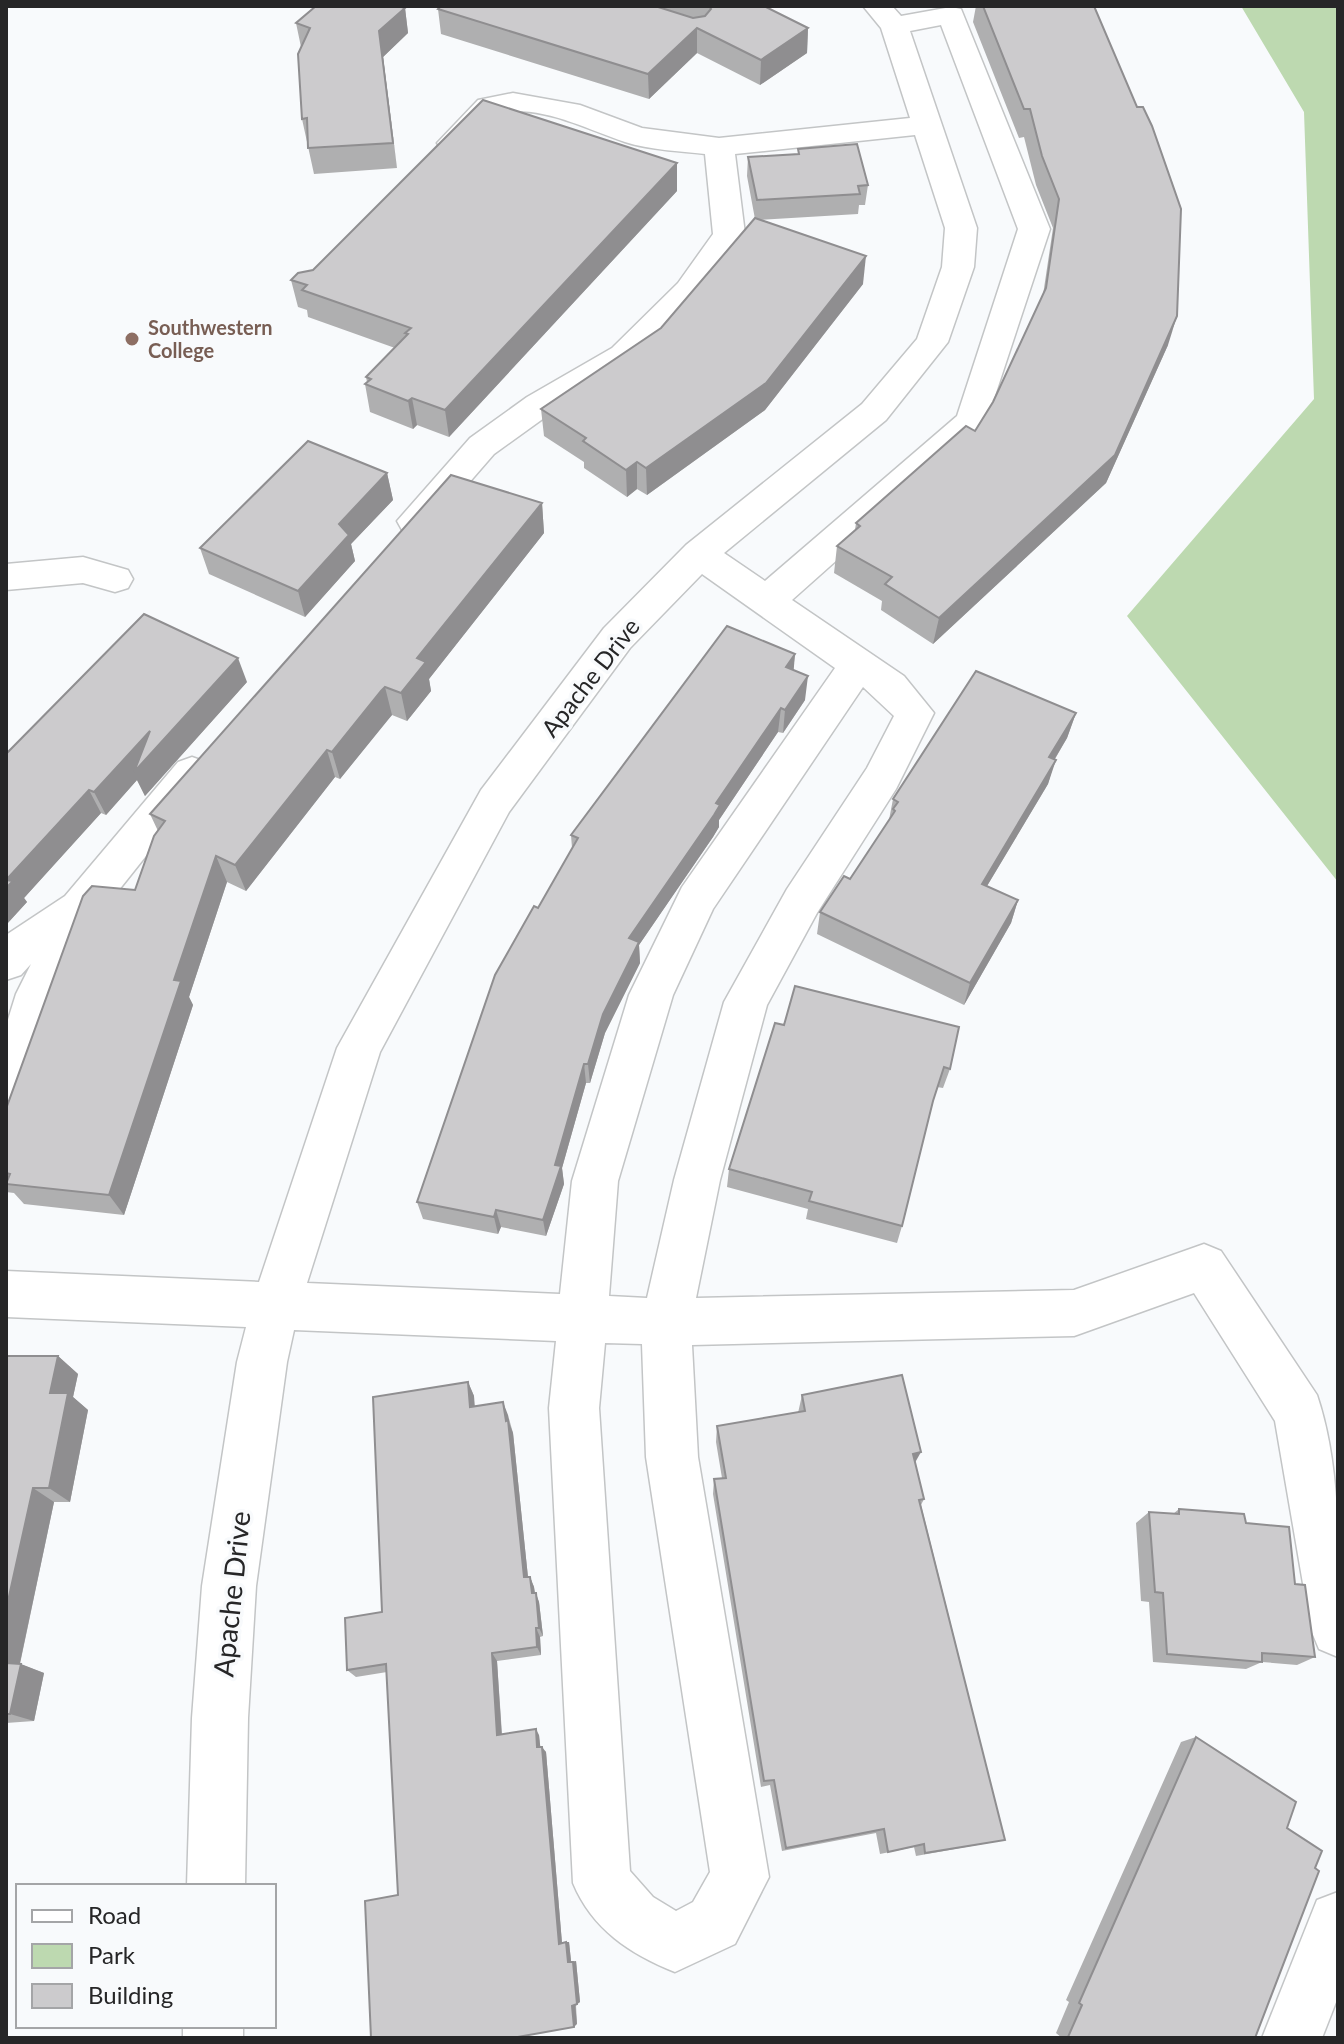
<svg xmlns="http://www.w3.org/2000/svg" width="1344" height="2044" viewBox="0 0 1344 2044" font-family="Lato,sans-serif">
	<rect width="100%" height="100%" fill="#f8fafc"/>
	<polygon fill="#bdd9b0" points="1241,6 1338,6 1338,882 1127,616 1314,399 1304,112"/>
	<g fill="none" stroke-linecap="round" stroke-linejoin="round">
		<defs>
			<g id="minor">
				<path d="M863,6H892L901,16L951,7L961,9L1050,229L984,429L792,600L904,676L934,713L896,789L817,913L767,1005L720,1180L696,1298L1074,1290L1204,1244L1221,1251L1317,1395C1344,1475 1338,1572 1338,1657L1319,1649L1311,1630L1275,1421L1194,1293L1074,1336L692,1345L698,1457L769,1877L735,1944L675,1972C630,1954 592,1929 573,1883L549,1408L556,1341L294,1330L287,1362L256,1586L248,1718L245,1886H187L192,1718L202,1586L237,1362L246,1327L6,1317V1271L259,1282L337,1048L481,790L604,628L686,545L862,404L917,339L942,267L945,228L915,135L735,154L745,234L700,297L636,364L551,413L494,454L428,530L415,534L402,530L397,521L470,438L527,397L612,348L678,283L713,234L705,154C679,151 650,150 625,142C589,130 552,110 512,111C481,112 475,158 442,149L437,143L478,100L513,93L580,105L642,128L719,138L910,118L881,28ZM941,25L1018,229L957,416L765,581L724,553L886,420L948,342L974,267L977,228L910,31ZM702,574L835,668L682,887L629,995L572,1181L560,1294L307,1283L380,1052L509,812L630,648ZM863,687L894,716L867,768L787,889L724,1002L674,1180L647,1298L609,1296L618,1181L673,995L713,909ZM605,1343L642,1344L646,1457L710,1872L693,1902L676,1911L653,1897L630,1871L599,1408Z"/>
				<polygon points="83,557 128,570 133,579 128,588 115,592 83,583 6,590 6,564"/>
				<polygon points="192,757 206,762 212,773 95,920 60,994 29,1096 22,1110 6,1116 6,1026 16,994 31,964 21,975 6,980 6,935 65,896 178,762"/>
				<polygon points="1338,1892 1338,1997 1322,2038 1262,2038 1317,1900"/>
				<rect x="183" y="2026" width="60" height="12"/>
			</g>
		</defs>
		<use href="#minor" stroke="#c3c5c6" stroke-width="3"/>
		<use href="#minor" fill="#fff" fill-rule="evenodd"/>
	</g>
	<g fill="#afafb0">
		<polygon points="441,6 764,6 808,28 807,53 760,85 697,53 649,99 441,34 438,9"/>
		<polygon points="976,6 983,6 1168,345 1106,483 933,644 881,610 882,601 834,573 837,546 855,530 856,523 975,431 993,402 1043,295 1053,228 1036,185 1024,137 1019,138 973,22"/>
		<polygon points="405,8 408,33 383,57 397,168 314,174 302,119 301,47 296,23"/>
		<polygon points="798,149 868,185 865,205 859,205 858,214 758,220 863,284 765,410 647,495 637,489 627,497 584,468 584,462 544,436 541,409 661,328 755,219 747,176 748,157 798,154"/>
		<polygon points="677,191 449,437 417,425 413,429 370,412 365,384 367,382 366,377 395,348 308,317 307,310 298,307 291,280"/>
		<polygon points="387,473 393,500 351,544 355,561 305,617 209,574 200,548"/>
		<polygon points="542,503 544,533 429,679 431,691 407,721 392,715 388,719 340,779 335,777 246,891 227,882 189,997 193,1005 124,1215 24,1204 14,1193 6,1192 6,1109 135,890 158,831 150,814"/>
		<polygon points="795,654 793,670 805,700 783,733 778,732 719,820 719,827 713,837 639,945 640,963 605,1033 590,1083 586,1083 562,1168 564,1184 546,1236 501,1227 498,1234 423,1219 417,1202 538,908 572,848 571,835"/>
		<polygon points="247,682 145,796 137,780 106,815 101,813 24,898 27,902 6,925 6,754"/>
		<polygon points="1076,713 1067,738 1055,759 1048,784 987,886 1018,900 1011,923 964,1005 817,934 820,912 850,879 889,820 893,799"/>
		<polygon points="775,1023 950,1069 943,1088 937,1087 933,1102 902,1226 897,1243 806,1219 808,1209 727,1187 729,1169"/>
		<polygon points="6,1356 58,1356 78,1374 73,1397 88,1410 70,1502 54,1502 20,1664 44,1673 34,1721 6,1723"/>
		<polygon points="468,1382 474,1396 474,1406 508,1415 513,1433 528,1577 530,1577 534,1587 535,1593 539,1602 543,1636 540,1637 541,1655 497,1661 502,1734 539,1735 540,1747 546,1752 562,1943 569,1942 571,1961 576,1961 580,2002 576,2005 577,2024 398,1895 387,1672 356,1677 347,1670 382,1612"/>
		<polygon points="802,1395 915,1463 924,1499 921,1505 1005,1840 916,1856 914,1847 880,1854 876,1833 782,1851 770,1785 761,1787 713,1494 714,1479 722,1478 716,1442 717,1426 798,1413"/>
		<polygon points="1179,1509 1246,1523 1295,1584 1315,1657 1297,1665 1262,1662 1246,1669 1153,1662 1149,1602 1141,1601 1136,1523 1149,1512 1173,1514"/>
		<polygon points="1196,1737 1287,1828 1255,2038 1062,2038 1056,2033 1069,2002 1066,2000 1181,1742"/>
	</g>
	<g fill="#8f8e90">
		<polygon points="405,8 408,33 383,57 397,168 379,31"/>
		<polygon points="697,28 697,53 649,99 648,74"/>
		<polygon points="808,28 807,53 760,85 761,60"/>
		<polygon points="677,163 677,191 449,437 445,410"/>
		<polygon points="866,256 863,284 765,410 647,495 646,468"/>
		<polygon points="1177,316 1168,345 1106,483 933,644 939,618"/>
		<polygon points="412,398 417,425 413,429 408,401"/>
		<polygon points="637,462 637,489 627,497 626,470"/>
		<polygon points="387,473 393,500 351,544 355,561 305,617 298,591 339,524"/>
		<polygon points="542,503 544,533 429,679 431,691 407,721 401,693 417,658"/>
		<polygon points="795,654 793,678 786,667"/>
		<polygon points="238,658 247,682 145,796 137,780 106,815 94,792 150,731"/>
		<polygon points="808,676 805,700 783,733 785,710"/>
		<polygon points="385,687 392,715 340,779 332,752"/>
		<polygon points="781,708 778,732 719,820 719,827 713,837 639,945 640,963 605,1033 590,1083 588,1064 603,1014 629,938 716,803"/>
		<polygon points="1076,713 1067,738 1041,782 1049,757"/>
		<polygon points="327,750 335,777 246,891 235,865"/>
		<polygon points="1056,760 1048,784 975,906 982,884"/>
		<polygon points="89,790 101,813 24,898 27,902 6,925 6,880"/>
		<polygon points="216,856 227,882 189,997 193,1005 124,1215 109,1195 174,980"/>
		<polygon points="1018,900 1011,923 964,1005 970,983"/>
		<polygon points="584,1064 586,1083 562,1168 564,1184 546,1236 543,1220 555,1165"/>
		<polygon points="496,1210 501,1227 498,1234 494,1217"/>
		<polygon points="58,1356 78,1374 73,1397 88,1410 70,1502 49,1488 50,1393"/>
		<polygon points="468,1382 474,1396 476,1421 470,1407"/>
		<polygon points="503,1402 508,1415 509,1426 508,1420 513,1433 529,1587 524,1577"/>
		<polygon points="921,1452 912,1468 913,1454"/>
		<polygon points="33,1488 54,1502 18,1672 6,1667 6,1610"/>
		<polygon points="530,1577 534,1587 536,1602 532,1593"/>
		<polygon points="536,1593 539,1602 543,1636 539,1628"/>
		<polygon points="536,1628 540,1637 541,1655 537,1647"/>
		<polygon points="492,1653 497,1661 502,1740 497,1735"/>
		<polygon points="21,1664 44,1673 34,1721 10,1714"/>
		<polygon points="536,1729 539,1735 541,1753 537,1747"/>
		<polygon points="542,1747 546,1752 562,1943 559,1944"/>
		<polygon points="566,1942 569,1942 571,1961 568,1962"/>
		<polygon points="576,1961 580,2002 577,2004 573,1962"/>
		<polygon points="575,2003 577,2024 574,2027 572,2006"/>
	</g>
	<g fill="#cccbcd" stroke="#8f8e90" stroke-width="2">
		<polygon points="316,6 398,6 405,8 379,31 393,143 308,148 307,118 302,119 298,54 310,28 296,23"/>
		<polygon points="441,6 655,6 693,18 705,16 711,9 709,6 764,6 808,28 761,60 697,28 648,74 438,9"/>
		<polygon points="983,6 1094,6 1137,107 1143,107 1152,126 1181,209 1177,316 1115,455 939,618 885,584 892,577 837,546 860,526 856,523 966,426 975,431 993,402 1046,288 1059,199 1042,156 1030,109 1024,109"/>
		<polygon points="483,100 677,163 445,410 412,398 408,401 365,384 371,379 366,377 408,334 405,333 411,328 302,290 307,285 291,280 298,273 313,270"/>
		<polygon points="857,144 868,185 858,186 860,194 757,200 748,157 799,154 798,149"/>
		<polygon points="755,218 866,256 766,383 646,468 637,462 626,470 583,441 586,438 541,409 661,328"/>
		<polygon points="308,441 387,473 339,524 349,535 298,591 200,548"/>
		<polygon points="451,475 542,503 417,658 426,662 401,693 385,687 381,691 332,752 327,750 235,865 216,856 174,980 181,981 109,1195 6,1184 10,1174 6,1173 6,1109 83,896 92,886 135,890 154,836 165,821 150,814"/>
		<polygon points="144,614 238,658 134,772 150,731 94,792 89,790 6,880 13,881 6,888 6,754"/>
		<polygon points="727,626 795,654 786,667 808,676 785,710 781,708 716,803 720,805 714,815 629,938 639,942 603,1014 588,1064 584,1064 555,1165 561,1166 543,1220 496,1210 494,1217 417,1202 495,975 534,906 538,908 578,838 571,835"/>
		<polygon points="976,671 1076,713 1049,757 1056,760 982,884 1018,900 970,983 820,912 844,876 850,879 895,811 893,809 898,802 893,799"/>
		<polygon points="795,986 959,1027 950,1069 944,1067 933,1101 902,1226 809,1201 812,1192 729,1169 775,1023 784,1025"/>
		<polygon points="6,1356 58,1356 50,1393 68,1393 49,1488 33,1488 6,1610"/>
		<polygon points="902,1375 921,1452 913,1454 924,1499 919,1500 1005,1840 925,1853 924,1844 888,1852 884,1829 786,1848 774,1780 764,1781 714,1479 726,1478 717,1426 805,1411 802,1395"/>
		<polygon points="468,1382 470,1407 503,1402 506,1421 508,1420 524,1577 530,1577 532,1593 536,1593 539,1628 536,1628 537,1647 492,1653 497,1735 536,1729 537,1747 542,1747 559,1944 566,1942 568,1962 573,1962 577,2004 572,2006 574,2027 512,2038 371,2038 365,1901 398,1895 386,1664 347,1670 345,1618 382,1612 373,1397"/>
		<polygon points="1179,1509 1244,1514 1246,1523 1289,1527 1295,1584 1305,1585 1315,1657 1262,1653 1262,1662 1167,1654 1163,1593 1155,1592 1149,1512 1179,1514"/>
		<polygon points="6,1663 21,1664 10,1714 6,1714"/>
		<polygon points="1196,1737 1296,1802 1287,1828 1322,1851 1315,1868 1319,1871 1255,2038 1070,2038 1068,2037 1082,2005 1079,2003"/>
	</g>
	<circle fill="#8d6e63" stroke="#f8fafc" stroke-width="3" cx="132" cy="339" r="8"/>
	<g text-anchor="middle" stroke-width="7" stroke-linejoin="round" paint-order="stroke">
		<g font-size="20" font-weight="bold" fill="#785e54" stroke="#f8fafc" text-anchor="start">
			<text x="148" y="335">Southwestern<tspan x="148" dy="23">College</tspan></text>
		</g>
		<g font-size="24" fill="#262627" stroke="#f8fafc">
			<text transform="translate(591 678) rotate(-52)" y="8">Apache Drive</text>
		</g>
		<g font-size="28" fill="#262627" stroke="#f8fafc">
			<text transform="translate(232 1594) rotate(-84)" y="10">Apache Drive</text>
		</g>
	</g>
	<rect width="1344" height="2044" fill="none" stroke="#262627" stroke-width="16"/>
	<rect x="16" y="1884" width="260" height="144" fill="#f8fafc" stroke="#a4a5a7" stroke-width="2"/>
	<rect x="32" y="1910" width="40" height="12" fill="#ffffff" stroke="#a4a5a7" stroke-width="2"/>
	<text x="88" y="1924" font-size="24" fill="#262627">Road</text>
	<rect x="32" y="1944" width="40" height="24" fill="#bdd9b0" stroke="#a4a5a7" stroke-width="2"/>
	<text x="88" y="1964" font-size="24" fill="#262627">Park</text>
	<rect x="32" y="1984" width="40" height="24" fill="#cccbcd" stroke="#a4a5a7" stroke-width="2"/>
	<text x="88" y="2004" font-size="24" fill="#262627">Building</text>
</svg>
